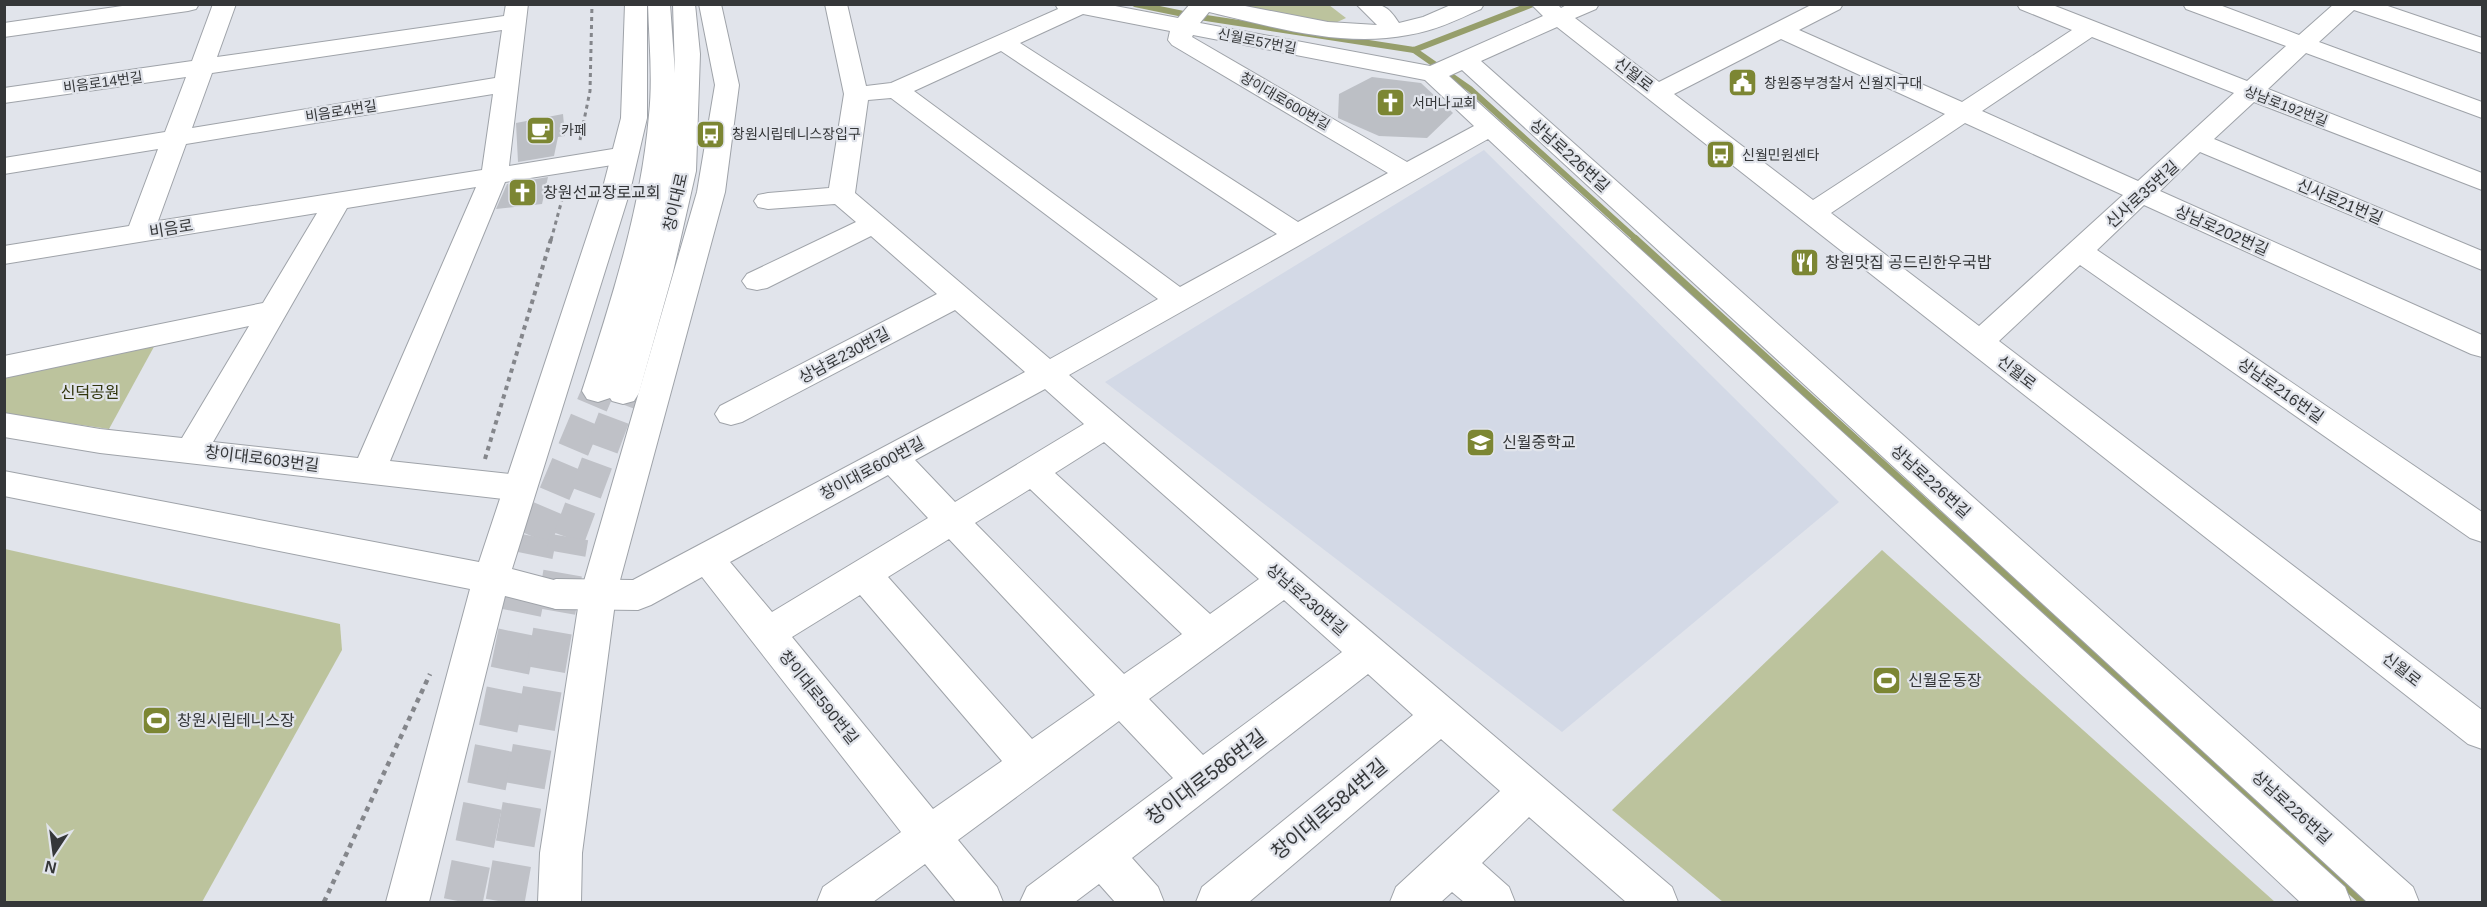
<svg xmlns="http://www.w3.org/2000/svg" width="2487" height="907" viewBox="0 0 2487 907" font-family="Arial,'Noto Sans KR',sans-serif">
	<rect width="100%" height="100%" fill="#e1e4eb"/>
	<polygon fill="#d3d9e6" points="1484,150 1839,502 1562,732 1105,382"/>
	<g fill="#bcc39d">
		<polygon points="1233,5 1329,5 1346,18 1333,24"/>
		<polygon points="156,343 109,429 5,414 5,374"/>
		<polygon points="5,549 340,624 342,650 202,902 5,902"/>
		<polygon points="1882,550 2275,902 1723,902 1612,810"/>
	</g>
	<g fill="none" stroke-linecap="round" stroke-linejoin="round">
		<g stroke="#969e6b" stroke-width="6">
			<polyline points="1135,4 1193,16 1414,50 1533,4"/>
			<polyline points="1414,50 1470,89 1637,240"/>
		</g>
		<polyline stroke="#969e6b" stroke-width="8" points="1635,239 1964,538"/>
		<polyline stroke="#969e6b" stroke-width="10" points="1963,537 2365,902"/>
	</g>
	<g fill="#bcbfc5">
		<polygon points="1372,77 1421,83 1453,113 1427,138 1379,136 1338,118 1339,94"/>
		<polygon points="563,114 565,136 558,137 554,156 518,162 516,123"/>
		<polygon points="548,177 542,204 496,209 507,184"/>
	</g>
	<g fill="none" stroke-linecap="round" stroke-linejoin="round">
		<g stroke="#bfc1c7" stroke-width="32" stroke-dasharray="32 16" stroke-linecap="butt">
			<polyline points="536,538 598,391"/>
			<polyline points="569,538 623,393"/>
		</g>
		<g stroke="#bfc1c7" stroke-width="39" stroke-dasharray="39 20" stroke-linecap="butt">
			<polyline points="463,902 537,537"/>
			<polyline points="505,902 569,537"/>
		</g>
		<defs>
			<g id="minor">
				<polygon points="136,4 199,4 196,9 188,11 4,37 4,23"/>
				<path d="M213,4H236L217,57L504,16L506,4H528L509,166L625,147L634,149L638,155L634,161L625,163L505,182L390,461L520,475L532,479L537,488L532,497L520,501L100,453L4,437V413L100,429L182,438L249,326L4,378V356L263,303L317,213L4,264V246L129,226L158,149L4,174V158L165,132L186,77L4,103V88L192,61ZM502,30L495,78L192,128L212,73ZM493,94L482,170L158,221L186,144ZM476,187L358,458L213,442L347,208Z"/>
				<path d="M825,4H847L866,86L891,83L1058,9L1055,4H1105L1178,18L1190,4H1235L1328,22L1377,25L1356,4C1379,4 1386,2 1399,23L1423,17L1453,4H1484L1481,9C1457,20 1434,31 1408,35C1342,48 1273,27 1209,12L1200,23L1430,66L1543,16L1531,4H1557L1561,8L1568,4H1599L1596,9L1575,18L1659,82L1813,4H1843L1840,9L1799,30L1962,102L2072,30L2020,9L2017,4H2050L2247,81L2286,46L2186,9L2183,4H2217L2299,35L2334,4H2382L2482,38V53L2354,10L2319,42L2482,102V118L2306,53L2268,89L2482,173V190L2254,102L2214,139L2482,251V270L2200,152L2160,191L2482,335V357L2471,354L2144,205L2097,250L2482,512V542L2470,538L2080,265L1999,341L2482,710V749L2468,744L1557,27L1481,61L2413,887L2419,902H2367L1462,70L1449,76L2345,887L2351,902H2300L1488,139L1069,375L1672,887L1678,902H1626L1529,817L1482,863L1509,887L1515,902H1464L1452,892L1441,902H1390L1396,887L1500,791L1441,739L1249,902H1196L1202,887L1413,715L1368,674L1132,858L1158,887L1164,902H1115L1099,884L1075,902H1020L1027,887L1173,778L1119,721L958,840L997,887L1003,902H956L925,864L873,902H817L823,887L901,832L702,577L651,605L638,610L556,609L543,604L538,594L543,584L556,579L633,580L1025,372L955,310L742,422L731,425L720,422L715,414L720,406L937,294L871,236L767,288L757,290L747,288L742,281L747,274L856,222L835,204L768,209L758,207L754,201L758,195L768,193L829,188L844,94ZM1083,14L1170,31L1168,40L1172,45L1388,173L1298,222L1020,43ZM1193,35L1425,80L1474,126L1407,162L1192,37ZM2092,37L2234,93L2138,181L1982,111ZM1781,39L1945,114L1813,200L1674,94ZM1001,51L1277,234L1180,287L914,91ZM891,98L1158,299L1050,359L855,193L868,100ZM1965,123L2123,195L1979,326L1831,213ZM1045,389L1084,424L955,502L915,460ZM1104,442L1259,579L1210,614L1055,473ZM888,475L928,518L772,612L730,562ZM1030,489L1182,634L1124,674L975,523ZM949,539L1095,695L1032,739L888,577ZM860,595L1002,761L933,809L792,637ZM1284,600L1342,652L1203,755L1149,699Z"/>
			</g>
			<g id="major">
				<polygon points="625,4 647,4 647,118 630,191 512,569 569,584 574,594 569,604 556,609 505,596 429,902 386,902 470,589 4,496 4,471 479,562 602,191 621,118"/>
				<path d="M648,4H670L675,73L673,4H695L700,54L696,171L673,272L639,393L634,401L623,404L612,401L610,398L598,402L587,399L582,391C611,301 641,210 649,115C653,78 649,41 648,4Z"/>
				<polygon points="699,4 721,4 739,85 725,192 616,595 582,853 581,902 538,902 540,853 580,595 697,192 715,85"/>
			</g>
		</defs>
		<use href="#minor" stroke="#9fa3a9" stroke-width="2"/>
		<use href="#major" stroke="#9fa3a9" stroke-width="2"/>
		<g stroke="#84868b" stroke-width="3" stroke-dasharray="4 4" stroke-linecap="butt">
			<polyline points="580,140 590,91 592,4"/>
			<polyline points="551,240 566,185"/>
		</g>
		<polyline stroke="#84868b" stroke-width="4" stroke-dasharray="4.5 4.5" stroke-linecap="butt" points="485,459 551,239"/>
		<polyline stroke="#84868b" stroke-width="4.5" stroke-dasharray="5 5" stroke-linecap="butt" points="324,902 430,674"/>
		<use href="#minor" fill="#fff" fill-rule="evenodd"/>
		<use href="#major" fill="#fff" fill-rule="evenodd"/>
	</g>
	<defs>
		<symbol id="civic-square" viewBox="-11 -11 22 22"><rect x="-9" y="-9" width="18" height="18" rx="4" fill="#7c8633" stroke="#e1e4eb"/><path d="M-.6-6.5H3V-4.5H.6V-3L4-1V1h2V6H-6V1h2V-1L-.6-3ZM-1.2 2.5V6h2.4V2.5Z" fill="#fff"/></symbol>
		<symbol id="church-square" viewBox="-11 -11 22 22"><rect x="-9" y="-9" width="18" height="18" rx="4" fill="#7c8633" stroke="#e1e4eb"/><path d="M-1.2-6h2.4v3.5h3.3v2.4h-3.3V6h-2.4V-.1h-3.3v-2.4h3.3Z" fill="#fff"/></symbol>
		<symbol id="cafe-square" viewBox="-11 -11 22 22"><rect x="-9" y="-9" width="18" height="18" rx="4" fill="#7c8633" stroke="#e1e4eb"/><path d="M-5.5-4.5H6V0H3Q3 3.5 0 3.5H-2.5Q-5.5 3.5-5.5 0ZM3-3.2v2h1.7v-2ZM-6 4.5H4V6H-6Z" fill="#fff"/></symbol>
		<symbol id="bus-square" viewBox="-11 -11 22 22"><rect x="-9" y="-9" width="18" height="18" rx="4" fill="#7c8633" stroke="#e1e4eb"/><path d="M-5-6H5V4H4V6H2V4H-2V6H-4V4H-5ZM-3.5-4V0h7V-4ZM-3.5 1.2v1.5H-2V1.2ZM2 1.2v1.5H3.5V1.2Z" fill="#fff"/></symbol>
		<symbol id="restaurant-square" viewBox="-11 -11 22 22"><rect x="-9" y="-9" width="18" height="18" rx="4" fill="#7c8633" stroke="#e1e4eb"/><path d="M-5-6h1v4h1v-4h1v4h1v-4h1v5L-1.5 .5V6h-2V.5L-5-1ZM5-6V6H3V1.5H1.5Q1.5-4 5-6Z" fill="#fff"/></symbol>
		<symbol id="school-square" viewBox="-11 -11 22 22"><rect x="-9" y="-9" width="18" height="18" rx="4" fill="#7c8633" stroke="#e1e4eb"/><path d="M0-5L7-2L0 1L-7-2ZM-4 1L0 2.5L4 1V4Q0 6-4 4Z" fill="#fff"/></symbol>
		<symbol id="stadium-square" viewBox="-11 -11 22 22"><rect x="-9" y="-9" width="18" height="18" rx="4" fill="#7c8633" stroke="#e1e4eb"/><path d="M0-5a6.5 5 0 1 0 0 10a6.5 5 0 1 0 0-10ZM-3.5-1.8h7v3.6h-7Z" fill="#fff"/></symbol>
	</defs>
	<g fill-rule="evenodd">
		<use href="#civic-square" x="1726" y="66" width="33" height="33"/>
		<use href="#church-square" x="1374" y="86" width="33" height="33"/>
		<use href="#cafe-square" x="524" y="114" width="33" height="33"/>
		<use href="#bus-square" x="694" y="118" width="33" height="33"/>
		<use href="#bus-square" x="1704" y="138" width="33" height="33"/>
		<use href="#church-square" x="506" y="176" width="33" height="33"/>
		<use href="#restaurant-square" x="1788" y="246" width="33" height="33"/>
		<use href="#school-square" x="1464" y="426" width="33" height="33"/>
		<use href="#stadium-square" x="1870" y="664" width="33" height="33"/>
		<use href="#stadium-square" x="140" y="704" width="33" height="33"/>
	</g>
	<g text-anchor="middle" stroke-width="4.5" stroke-linejoin="round" paint-order="stroke">
		<g font-size="14" fill="#353739" stroke="#e1e4eb">
			<text transform="translate(1257 41) rotate(11)" y="5">신월로57번길</text>
			<text transform="translate(103 82) rotate(-8)" y="5">비음로14번길</text>
			<text transform="translate(1285 101) rotate(30)" y="5">창이대로600번길</text>
			<text transform="translate(2286 106) rotate(21)" y="5">상남로192번길</text>
			<text transform="translate(341 111) rotate(-9)" y="5">비음로4번길</text>
		</g>
		<g font-size="14" fill="#353739" stroke="#e1e4eb" text-anchor="start">
			<text x="1764" y="88">창원중부경찰서 신월지구대</text>
			<text x="1412" y="108">서머나교회</text>
			<text x="561" y="135">카페</text>
			<text x="732" y="139">창원시립테니스장입구</text>
			<text x="1742" y="160">신월민원센타</text>
		</g>
		<g font-size="16" fill="#353739" stroke="#e1e4eb">
			<text transform="translate(1634 74) rotate(38)" y="6">신월로</text>
			<text transform="translate(1570 155) rotate(42)" y="6">상남로226번길</text>
			<text transform="translate(2142 194) rotate(-42)" y="6">신사로35번길</text>
			<text transform="translate(2340 201) rotate(23)" y="6">신사로21번길</text>
			<text transform="translate(675 202) rotate(-77)" y="6">창이대로</text>
			<text transform="translate(171 228) rotate(-9)" y="6">비음로</text>
			<text transform="translate(2222 230) rotate(24)" y="6">상남로202번길</text>
			<text transform="translate(844 355) rotate(-28)" y="6">상남로230번길</text>
			<text transform="translate(2017 372) rotate(38)" y="6">신월로</text>
			<text transform="translate(2281 390) rotate(35)" y="6">상남로216번길</text>
			<text transform="translate(262 458) rotate(7)" y="6">창이대로603번길</text>
			<text transform="translate(872 468) rotate(-28)" y="6">창이대로600번길</text>
			<text transform="translate(1931 481) rotate(42)" y="6">상남로226번길</text>
			<text transform="translate(1307 599) rotate(41)" y="6">상남로230번길</text>
			<text transform="translate(2402 669) rotate(38)" y="6">신월로</text>
			<text transform="translate(819 697) rotate(51)" y="6">창이대로590번길</text>
			<text transform="translate(2292 807) rotate(42)" y="6">상남로226번길</text>
		</g>
		<g font-size="16" fill="#353739" stroke="#e1e4eb" text-anchor="start">
			<text x="543" y="198">창원선교장로교회</text>
			<text x="1825" y="268">창원맛집 공드린한우국밥</text>
			<text x="1502" y="448">신월중학교</text>
			<text x="1908" y="686">신월운동장</text>
			<text x="177" y="726">창원시립테니스장</text>
		</g>
		<g font-size="16" fill="#30350c" stroke="#e1e4eb">
			<text x="90" y="398">신덕공원</text>
		</g>
		<g font-size="20" fill="#353739" stroke="#e1e4eb">
			<text transform="translate(1206 777) rotate(-37)" y="7">창이대로586번길</text>
			<text transform="translate(1329 809) rotate(-40)" y="7">창이대로584번길</text>
		</g>
	</g>
	<rect width="2487" height="907" fill="none" stroke="#353739" stroke-width="12"/>
	<g transform="translate(54 853) rotate(193)" stroke="#e1e4eb" stroke-width="4.5" paint-order="stroke">
	<path d="M0-4.5L10 22L0 15L-10 22Z" fill="#353739"/>
	<text y="-9" font-size="16" font-weight="bold" text-anchor="middle" fill="#353739">N</text>
	</g>
</svg>
